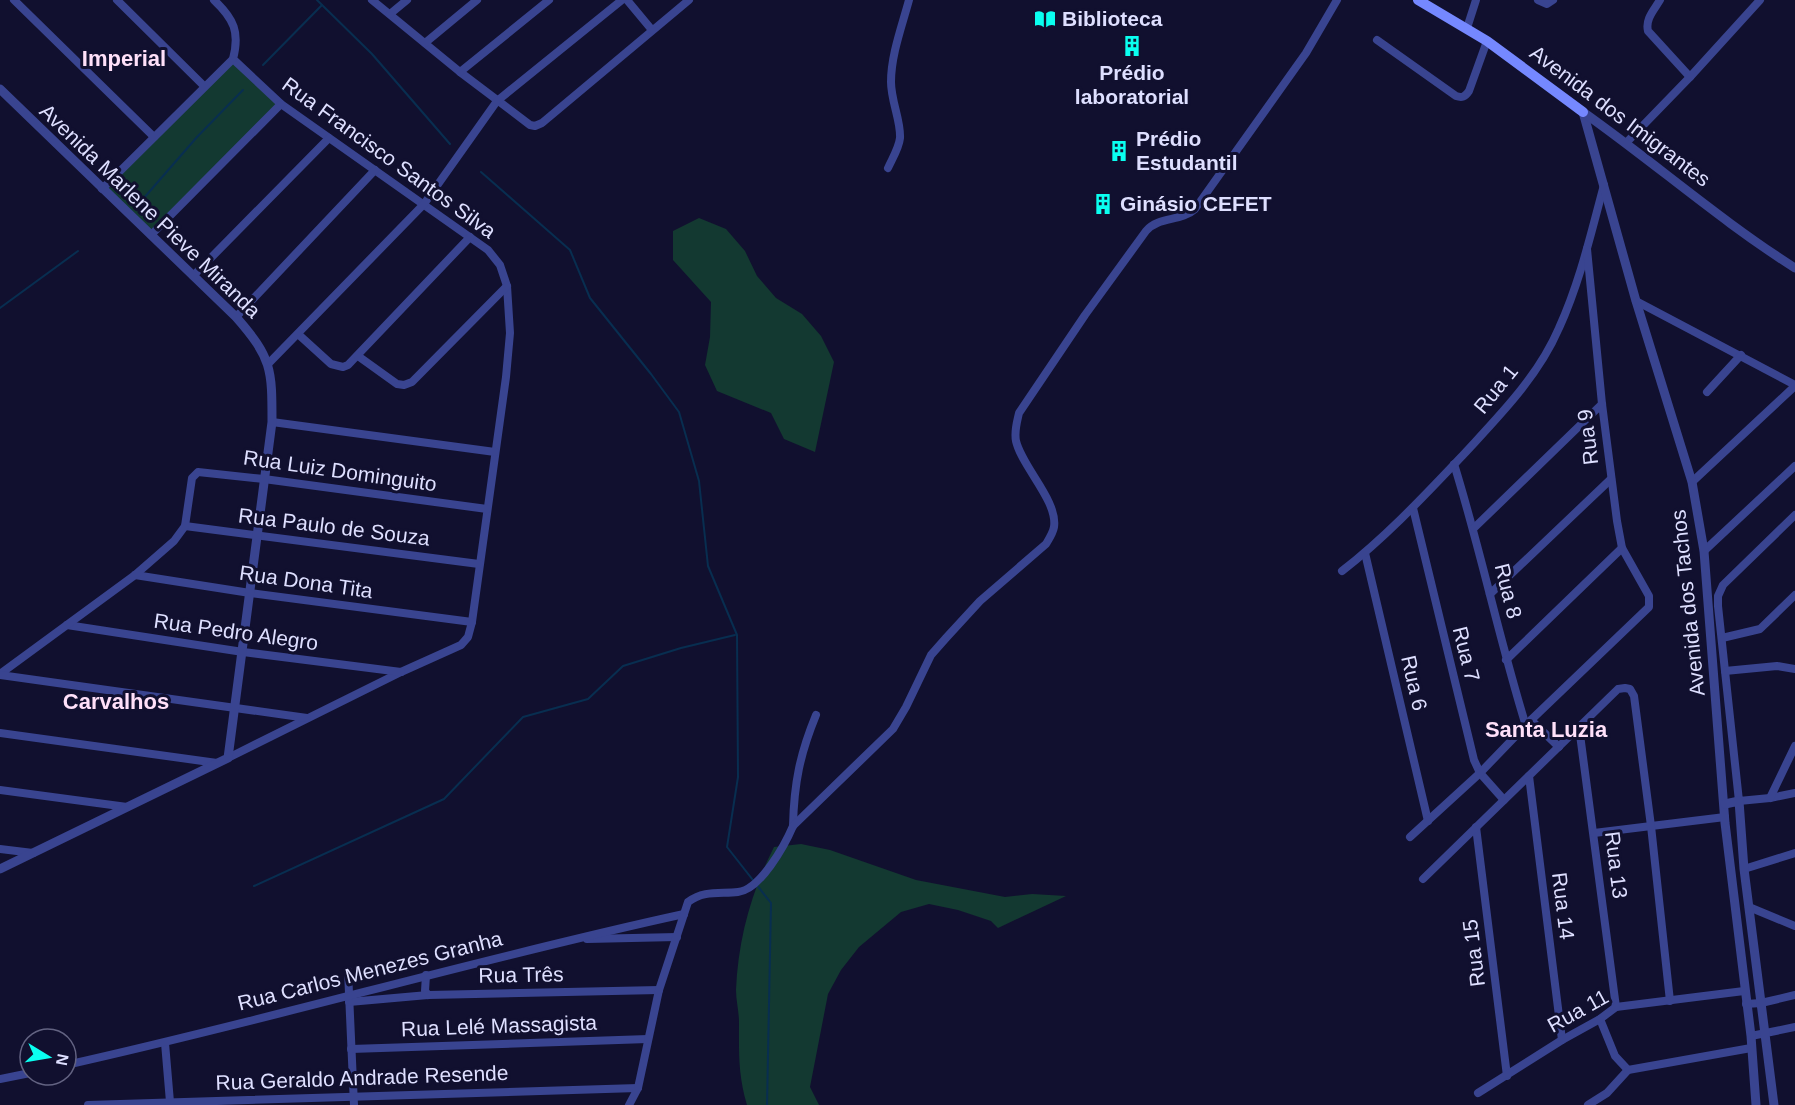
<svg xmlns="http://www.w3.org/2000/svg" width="1795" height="1105" viewBox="0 0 1795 1105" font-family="Arial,sans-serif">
	<rect width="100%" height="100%" fill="#11102f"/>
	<g fill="#133931">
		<polygon points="233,63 277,104 151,231 106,189"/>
		<polygon points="699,218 726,229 745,251 757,276 776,298 802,314 821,336 834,362 815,452 784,439 771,413 717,391 705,365 710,337 711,302 673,260 673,231"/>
		<path d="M801,844L830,850L916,880L1005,897L1032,894L1066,896L998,928L991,921L958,910L929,904L901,912L859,947L841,970L828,994L810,1087L819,1105H747C738,1074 739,1054 739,1022C739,1011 736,1001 736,990C738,940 751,892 774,847Z"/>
	</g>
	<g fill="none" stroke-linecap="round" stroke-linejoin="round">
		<g stroke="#082e50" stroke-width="2">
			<polyline points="317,0 372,54 450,144"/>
			<polyline points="263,65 322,5"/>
			<polyline points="481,172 570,250 590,298 651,374 679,412 699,481 708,566 737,635 738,777 727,847 771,903 767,1105"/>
			<polyline points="143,199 197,137 243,90"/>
			<polyline points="0,308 78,251"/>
			<polyline points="254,886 444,799 523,717 588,699 623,666 681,648 735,635"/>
		</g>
		<g stroke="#394490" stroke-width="8">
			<polyline points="14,0 154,137"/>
			<polyline points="117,0 204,86"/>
			<path d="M214,0C234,19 240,32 233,59L281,104L488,250L500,265L507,286L510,333L506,377L472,622L468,637L461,645L401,672L228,758"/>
			<polyline points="372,0 460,72 530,125 535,126 542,123 689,0"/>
			<polyline points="627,0 652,30"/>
			<polyline points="1538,0 1547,4 1553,0"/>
			<path d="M1660,0C1654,10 1645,19 1648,31L1690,77"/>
			<polyline points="390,14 407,0"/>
			<polyline points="1467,28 1476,0"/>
			<path d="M1377,40L1456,96C1462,98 1465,97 1469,91L1487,41"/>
			<polyline points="425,43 477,0"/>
			<polyline points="460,72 549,0"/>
			<polyline points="1626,143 1690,77 1760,0"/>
			<path d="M888,168C892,159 899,148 900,138C901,121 891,101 891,82C891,55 902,26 909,0"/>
			<polyline points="102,189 233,59"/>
			<polyline points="151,235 281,104"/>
			<polyline points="193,276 329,138"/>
			<polyline points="1636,301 1795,385"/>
			<polyline points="236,317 375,170"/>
			<polyline points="298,334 331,364 343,367 348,365 470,237"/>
			<polyline points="358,356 397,384 404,385 412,382 507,286"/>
			<polyline points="269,363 424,204 497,101 622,0"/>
			<polyline points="1707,392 1741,355"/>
			<polyline points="272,422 495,452"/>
			<path d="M1454,464C1481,551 1499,639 1526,726"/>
			<polyline points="1692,482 1795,386"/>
			<polyline points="1413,508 1474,760 1480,773 1504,800"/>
			<polyline points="1795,515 1723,585 1718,596 1718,606 1739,801 1770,798 1795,793"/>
			<polyline points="185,526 479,564"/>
			<polyline points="1474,528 1602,404"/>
			<polyline points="1704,551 1795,466"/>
			<polyline points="1365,553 1428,821"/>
			<path d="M1342,571C1387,536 1425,495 1464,454C1499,416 1538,377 1559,328C1580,282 1591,233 1604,185"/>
			<polyline points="135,575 250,593 472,622"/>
			<polyline points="1490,594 1611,479"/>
			<polyline points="67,625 243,652 401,672"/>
			<polyline points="1722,638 1760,629 1795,595"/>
			<polyline points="1506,660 1622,548"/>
			<polyline points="1725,671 1777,666 1795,669"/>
			<polyline points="0,674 135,575 174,541 185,526 192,478 198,472 264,479 487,509"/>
			<polyline points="0,675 307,718"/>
			<polyline points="1531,720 1559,747"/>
			<polyline points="1579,727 1616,1007"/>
			<polyline points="0,733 217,763"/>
			<polyline points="1529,776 1562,1040"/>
			<polyline points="0,790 127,807"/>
			<polyline points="1770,798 1795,746"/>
			<path d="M793,826C794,783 800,754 816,715"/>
			<polyline points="1476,827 1507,1076"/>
			<polyline points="1594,833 1725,817"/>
			<polyline points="1410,837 1480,773 1531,720 1649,607 1649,596 1622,548 1617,521 1602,404 1587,249"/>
			<polyline points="0,849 33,853"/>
			<polyline points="1744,869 1795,853"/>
			<polyline points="1423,879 1618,689 1625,688 1630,689 1634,696 1651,826 1670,1001"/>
			<polyline points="1749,907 1795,926"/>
			<polyline points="587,939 677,937"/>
			<polyline points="348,971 354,1105"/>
			<polyline points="426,975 425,991 428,995"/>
			<polyline points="349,1002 428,995 659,990"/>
			<polyline points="1746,1004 1761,1003 1795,995"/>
			<polyline points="1600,1019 1615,1056 1628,1070"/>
			<polyline points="1751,1036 1795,1027"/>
			<polyline points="165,1043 170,1102"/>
			<polyline points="351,1049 648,1039"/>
			<path d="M66,1065C273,1019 477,959 684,914"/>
			<polyline points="0,1079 30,1073"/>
			<polyline points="1478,1093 1562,1040 1600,1019 1616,1007 1744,991"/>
			<polyline points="88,1105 638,1088"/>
			<path d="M629,1105L638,1088L659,990L688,902C704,890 720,894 738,892C760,890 785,845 793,826L893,729L906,707L931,655L946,638L980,601L1046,544C1049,539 1053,533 1054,527C1058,501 1022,467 1016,441C1014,431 1017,422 1019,413L1085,315L1146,231C1159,216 1181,222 1195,209L1306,53L1337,0"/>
			<polyline points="1588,1105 1607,1093 1628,1070 1751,1048"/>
		</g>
		<g stroke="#394490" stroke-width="9">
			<path d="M0,89L236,317C272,358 272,369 272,422L228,758L0,869"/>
			<polyline points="1583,112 1636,301 1692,482 1704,551 1725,823 1751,1036 1756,1105"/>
			<path d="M1583,112C1655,163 1721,221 1795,268"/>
			<polyline points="1725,804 1739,801 1744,869 1774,1105"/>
		</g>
		<polyline stroke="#7588ff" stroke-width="10" points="1418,0 1487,41 1583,112"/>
	</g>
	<defs>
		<symbol id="library-bare" viewBox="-9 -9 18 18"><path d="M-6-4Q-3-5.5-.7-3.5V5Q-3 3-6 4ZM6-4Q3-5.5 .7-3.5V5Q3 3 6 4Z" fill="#0afff0" stroke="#11102f" stroke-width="2.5" paint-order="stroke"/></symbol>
		<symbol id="building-bare" viewBox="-9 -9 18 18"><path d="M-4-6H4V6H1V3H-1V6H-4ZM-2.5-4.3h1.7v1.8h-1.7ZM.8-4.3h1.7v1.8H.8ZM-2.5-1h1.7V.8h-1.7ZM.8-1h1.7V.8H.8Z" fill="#0afff0" stroke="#11102f" stroke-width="2.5" paint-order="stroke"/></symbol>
	</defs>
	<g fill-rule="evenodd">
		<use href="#library-bare" x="1030" y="4" width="30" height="30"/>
		<use href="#building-bare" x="1117" y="31" width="30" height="30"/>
		<use href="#building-bare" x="1104" y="136" width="30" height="30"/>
		<use href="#building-bare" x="1088" y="189" width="30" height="30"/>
	</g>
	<g text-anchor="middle" stroke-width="6" stroke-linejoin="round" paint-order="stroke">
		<g font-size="21" font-weight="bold" fill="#dedfff" stroke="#11102f" text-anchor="start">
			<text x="1062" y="26">Biblioteca</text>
			<text x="1132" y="80" text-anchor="middle">Prédio<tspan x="1132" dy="24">laboratorial</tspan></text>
			<text x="1136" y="146">Prédio<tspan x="1136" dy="24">Estudantil</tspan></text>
			<text x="1120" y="211">Ginásio CEFET</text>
		</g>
		<g font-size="21" fill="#dedfff" stroke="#11102f">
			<text transform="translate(1620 116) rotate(37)" y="7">Avenida dos Imigrantes</text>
			<text transform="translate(389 158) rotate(36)" y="7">Rua Francisco Santos Silva</text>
			<text transform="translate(150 211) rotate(44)" y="7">Avenida Marlene Pieve Miranda</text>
			<text transform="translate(1496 389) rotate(-51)" y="7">Rua 1</text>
			<text transform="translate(1588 437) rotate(-97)" y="7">Rua 9</text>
			<text transform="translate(340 471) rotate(8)" y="7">Rua Luiz Dominguito</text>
			<text transform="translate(334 527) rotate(7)" y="7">Rua Paulo de Souza</text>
			<text transform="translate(306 582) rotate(8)" y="7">Rua Dona Tita</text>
			<text transform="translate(1508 591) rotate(76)" y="7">Rua 8</text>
			<text transform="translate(1688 603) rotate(-96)" y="7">Avenida dos Tachos</text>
			<text transform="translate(236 632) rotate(8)" y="7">Rua Pedro Alegro</text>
			<text transform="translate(1466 654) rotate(76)" y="7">Rua 7</text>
			<text transform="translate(1414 683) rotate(77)" y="7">Rua 6</text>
			<text transform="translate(1616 865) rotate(83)" y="7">Rua 13</text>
			<text transform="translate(1563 906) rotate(83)" y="7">Rua 14</text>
			<text transform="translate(1474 953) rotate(-97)" y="7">Rua 15</text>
			<text transform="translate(370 971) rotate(-14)" y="7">Rua Carlos Menezes Granha</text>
			<text transform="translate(521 975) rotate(-1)" y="7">Rua Três</text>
			<text transform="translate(1578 1011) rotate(-29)" y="7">Rua 11</text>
			<text transform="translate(499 1026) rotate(-2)" y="7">Rua Lelé Massagista</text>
			<text transform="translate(362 1078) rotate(-2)" y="7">Rua Geraldo Andrade Resende</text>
		</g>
		<g font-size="22" font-weight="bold" fill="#ffe0f9" stroke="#11102f">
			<text x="124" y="66">Imperial</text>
			<text x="116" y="709">Carvalhos</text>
			<text x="1546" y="737">Santa Luzia</text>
		</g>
	</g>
	<g transform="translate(48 1057) rotate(101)"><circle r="28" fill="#11102f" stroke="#636382" stroke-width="1.5"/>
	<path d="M0-4.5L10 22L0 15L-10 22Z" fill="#0afff0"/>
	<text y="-9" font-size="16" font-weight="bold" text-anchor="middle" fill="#dedfff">N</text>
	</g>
</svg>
